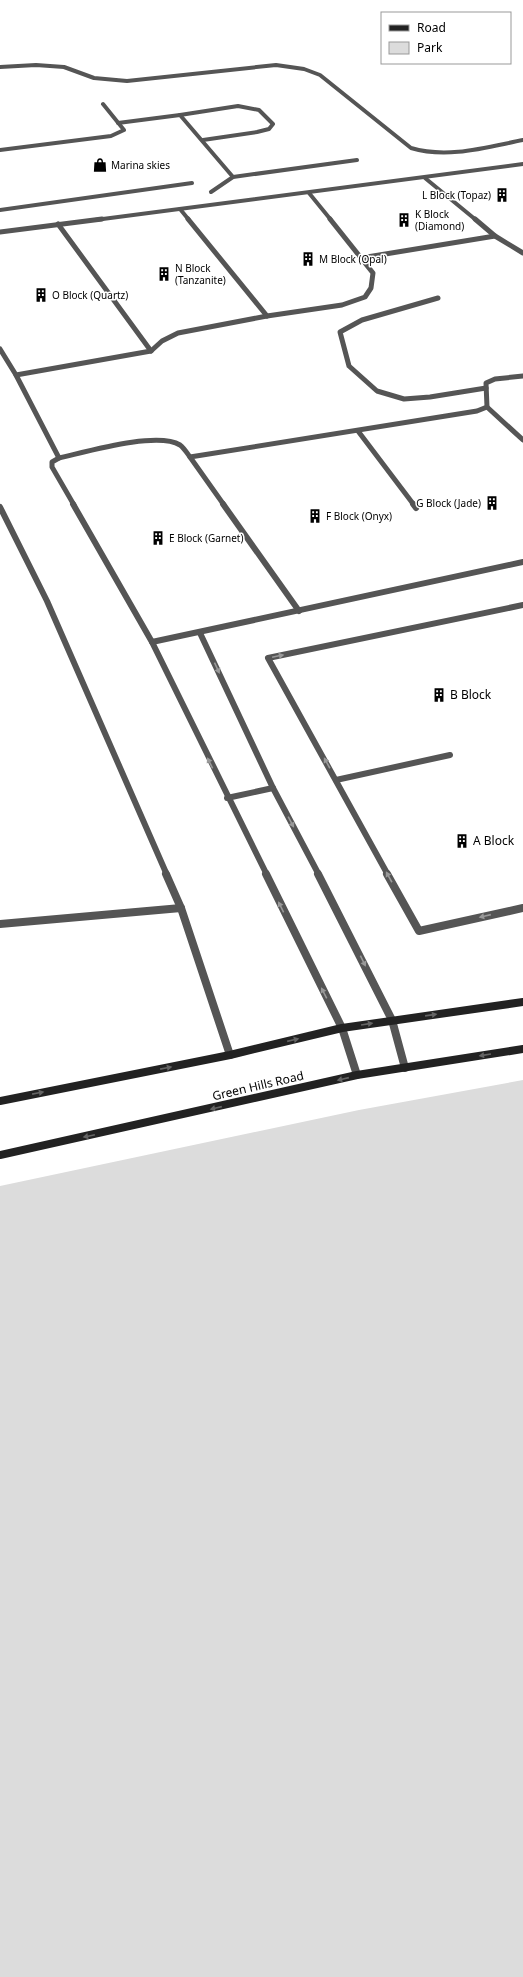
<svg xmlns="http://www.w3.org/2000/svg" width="523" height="1977" viewBox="0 0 523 1977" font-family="'Noto Sans',sans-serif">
	<rect width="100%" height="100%" fill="#fff"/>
	<polygon fill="#dcdcdc" points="523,1080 523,1977 0,1977 0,1186 359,1110"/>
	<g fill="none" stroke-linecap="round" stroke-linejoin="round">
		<polyline stroke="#555" stroke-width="8" points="0,924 181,908"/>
		<g stroke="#555" stroke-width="4">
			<path d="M0,67L36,65L64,67L94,78L127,81L276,65L304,69L320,75L411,148C448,159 487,147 523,140"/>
			<polyline points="180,115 238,106 259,110 273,124 269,129 257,132 203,140"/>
			<polyline points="118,123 180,115 233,177"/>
			<polyline points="0,150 111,136 124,130 103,104"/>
			<polyline points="425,178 476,220"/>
			<polyline points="211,192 233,177 357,160"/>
			<polyline points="309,193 331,220"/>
			<polyline points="180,209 189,220"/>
			<polyline points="0,210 192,183"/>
			<polyline points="95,220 523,164"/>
		</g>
		<g stroke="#555" stroke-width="5">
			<polyline points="188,219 267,316"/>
			<polyline points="475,219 495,236 523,253"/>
			<polyline points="58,224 151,351"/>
			<polyline points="0,232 102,219"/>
			<polyline points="361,258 495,236"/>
			<polyline points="438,298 362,320 340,332 349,366 377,391 404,399 430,397 486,388"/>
			<polyline points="0,349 16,375 59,458"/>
			<polyline points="16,375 151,351 162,341 178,333 267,316 342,305 365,297 371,288 373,273 330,219"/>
			<polyline points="487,407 523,440"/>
			<polyline points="358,431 414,505"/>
			<polyline points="190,457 224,505"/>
			<path d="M74,505L52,467V462L59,458C86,452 157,431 180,445C184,448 187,453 190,457L477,411L487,407L486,383L495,379L523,376"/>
		</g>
		<g stroke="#555" stroke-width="6">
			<polyline points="73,504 152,642 523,562"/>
			<polyline points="223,504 299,611"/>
			<polyline points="413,504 416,508"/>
			<polyline points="0,507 47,601 167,875"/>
			<polyline points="200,633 273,788 319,875"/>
			<polyline points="152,642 267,875"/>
			<polyline points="336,780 450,755"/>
			<polyline points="227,798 273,788"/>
			<polyline points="388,875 268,658 523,605"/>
		</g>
		<g stroke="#555" stroke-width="8">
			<polyline points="166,874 181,908 230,1055"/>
			<polyline points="266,874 342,1028 357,1075"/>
			<polyline points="318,874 392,1020 405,1068"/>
			<polyline points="387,874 419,931 523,908"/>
		</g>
		<g stroke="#222" stroke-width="8">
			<polyline points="0,1101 230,1055 342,1028 523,1002"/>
			<polyline points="0,1155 357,1075 523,1049"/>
		</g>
	</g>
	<defs><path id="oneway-solid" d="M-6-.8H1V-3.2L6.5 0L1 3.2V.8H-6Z"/></defs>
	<g fill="#999">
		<use href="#oneway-solid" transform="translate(278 656) rotate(-12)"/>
		<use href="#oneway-solid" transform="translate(217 668) rotate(65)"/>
		<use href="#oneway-solid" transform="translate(210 763) rotate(-116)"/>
		<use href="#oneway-solid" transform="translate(327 763) rotate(-119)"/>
		<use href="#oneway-solid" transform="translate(291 822) rotate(62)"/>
		<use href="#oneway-solid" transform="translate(389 877) rotate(-119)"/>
		<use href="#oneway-solid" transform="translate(281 907) rotate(-116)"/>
		<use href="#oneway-solid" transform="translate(485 916) rotate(167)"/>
		<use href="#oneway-solid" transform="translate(363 961) rotate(64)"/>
		<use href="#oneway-solid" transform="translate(324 993) rotate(-117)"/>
	</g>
	<g fill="#646464">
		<use href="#oneway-solid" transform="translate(431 1015) rotate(-8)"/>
		<use href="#oneway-solid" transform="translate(367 1024) rotate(-9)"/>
		<use href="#oneway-solid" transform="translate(293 1040) rotate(-13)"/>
		<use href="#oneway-solid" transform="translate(485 1055) rotate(171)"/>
		<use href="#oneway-solid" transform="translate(166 1068) rotate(-11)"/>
		<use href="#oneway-solid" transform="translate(343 1079) rotate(167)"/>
		<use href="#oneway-solid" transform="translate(38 1093) rotate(-11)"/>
		<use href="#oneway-solid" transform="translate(216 1108) rotate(167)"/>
		<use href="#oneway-solid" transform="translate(89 1136) rotate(168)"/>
	</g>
	<defs>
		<symbol id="shop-bare" viewBox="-9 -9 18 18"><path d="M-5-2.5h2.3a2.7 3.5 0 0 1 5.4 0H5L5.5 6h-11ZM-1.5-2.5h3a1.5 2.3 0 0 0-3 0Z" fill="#000" stroke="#fff" stroke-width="2.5" paint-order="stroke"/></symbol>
		<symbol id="building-bare" viewBox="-9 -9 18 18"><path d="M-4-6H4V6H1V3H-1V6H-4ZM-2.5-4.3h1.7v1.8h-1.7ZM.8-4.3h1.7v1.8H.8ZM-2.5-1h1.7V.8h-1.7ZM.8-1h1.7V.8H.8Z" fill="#000" stroke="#fff" stroke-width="2.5" paint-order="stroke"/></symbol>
	</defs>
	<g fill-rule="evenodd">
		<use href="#shop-bare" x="90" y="155" width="20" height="20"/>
		<use href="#building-bare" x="492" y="185" width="20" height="20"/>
		<use href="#building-bare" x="394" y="210" width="20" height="20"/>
		<use href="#building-bare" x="298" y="249" width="20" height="20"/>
		<use href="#building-bare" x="154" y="264" width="20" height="20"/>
		<use href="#building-bare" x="31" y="285" width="20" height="20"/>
		<use href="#building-bare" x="482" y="493" width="20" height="20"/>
		<use href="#building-bare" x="305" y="506" width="20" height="20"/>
		<use href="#building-bare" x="148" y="528" width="20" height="20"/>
		<use href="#building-bare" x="429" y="685" width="20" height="20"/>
		<use href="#building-bare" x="452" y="831" width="20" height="20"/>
	</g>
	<g text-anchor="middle" stroke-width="3" stroke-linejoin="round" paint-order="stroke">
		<g font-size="10" fill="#000" stroke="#fff" text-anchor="start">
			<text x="111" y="169">Marina skies</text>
			<text x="491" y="199" text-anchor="end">L Block (Topaz)</text>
			<text x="415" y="218">K Block<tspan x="415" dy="12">(Diamond)</tspan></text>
			<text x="319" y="263">M Block (Opal)</text>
			<text x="175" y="272">N Block<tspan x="175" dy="12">(Tanzanite)</tspan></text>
			<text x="52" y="299">O Block (Quartz)</text>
			<text x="481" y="507" text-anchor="end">G Block (Jade)</text>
			<text x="326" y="520">F Block (Onyx)</text>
			<text x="169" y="542">E Block (Garnet)</text>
		</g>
		<g font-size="12" fill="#000" stroke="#fff" text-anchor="start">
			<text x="450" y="699">B Block</text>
			<text x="473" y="845">A Block</text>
		</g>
		<g font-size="12" fill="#000" stroke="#fff">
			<text transform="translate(258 1086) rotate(-13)" y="4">Green Hills Road</text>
		</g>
	</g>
	<rect x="381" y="12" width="130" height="52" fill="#ffffff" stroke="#999999"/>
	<rect x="389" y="25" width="20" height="6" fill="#222222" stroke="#999999"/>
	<text x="417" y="32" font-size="12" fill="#000000">Road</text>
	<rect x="389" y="42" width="20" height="12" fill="#dcdcdc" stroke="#999999"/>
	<text x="417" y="52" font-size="12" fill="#000000">Park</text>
</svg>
